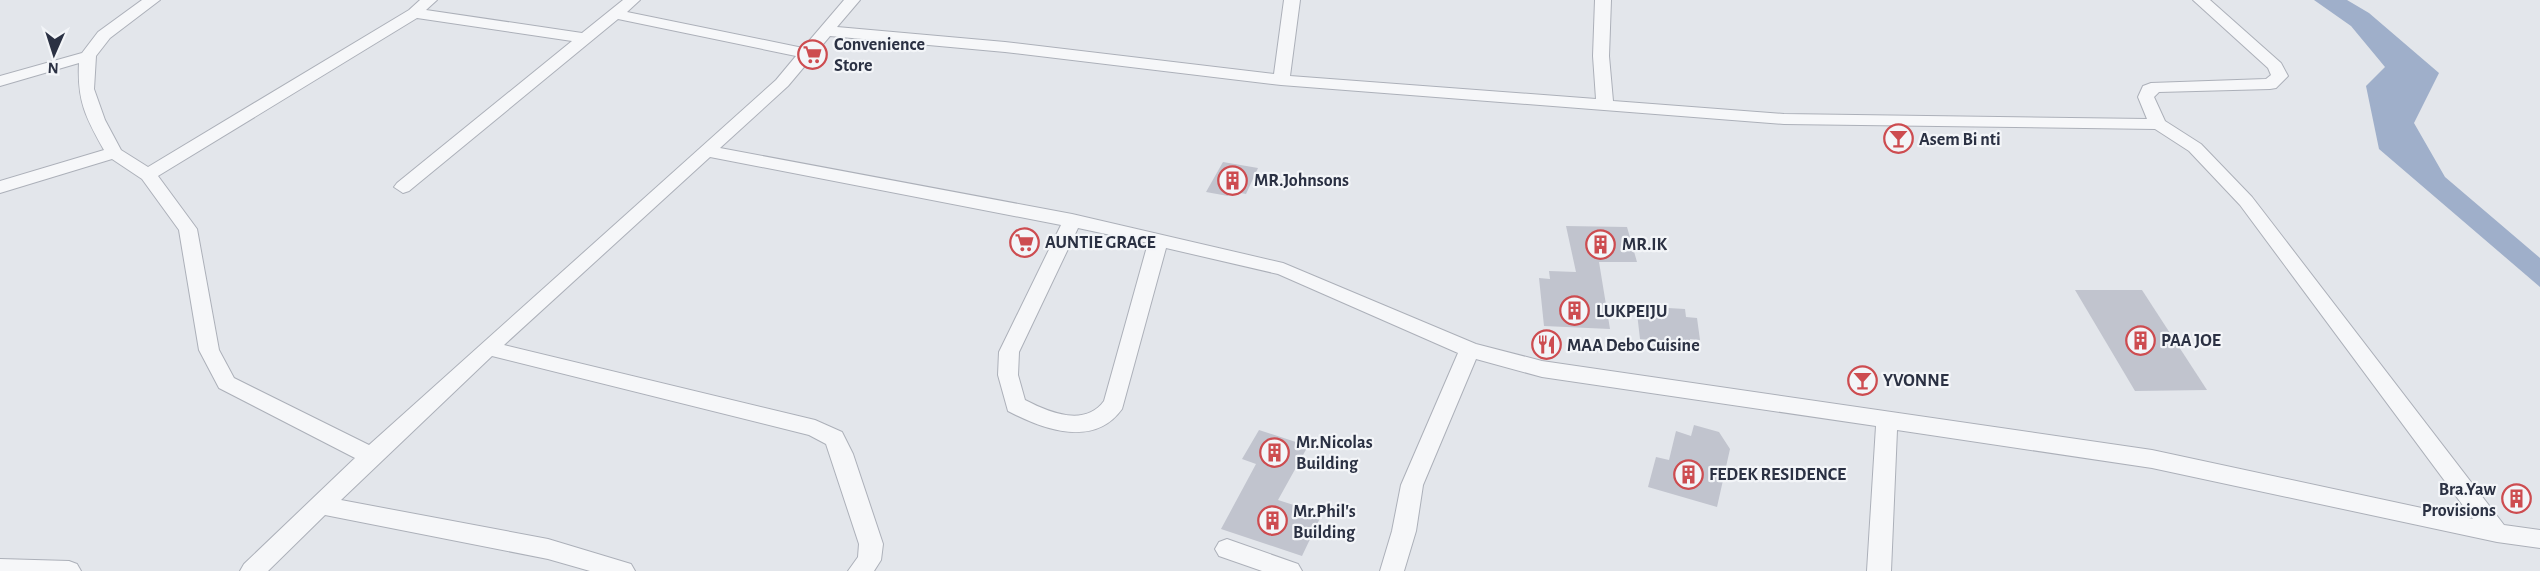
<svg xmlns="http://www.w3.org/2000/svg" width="2540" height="571" viewBox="0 0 2540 571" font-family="'Alegreya Sans',sans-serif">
	<rect width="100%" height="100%" fill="#e3e6eb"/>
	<polygon fill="#9fafca" points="2314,0 2347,0 2369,13 2439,73 2414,123 2445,177 2540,258 2540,287 2379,149 2366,86 2385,67 2351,26"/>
	<g fill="#c1c4ce">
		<polygon points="1223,162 1258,168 1246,194 1230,191 1228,196 1206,192"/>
		<polygon points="1566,226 1627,227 1637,262 1599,262 1610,329 1544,326 1539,278 1550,279 1549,271 1576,272"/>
		<polygon points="2075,290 2142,290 2207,390 2135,391"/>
		<polygon points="1651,307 1685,309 1686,317 1697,318 1700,340 1690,339 1692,351 1654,348 1653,340 1640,339 1637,313 1652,315"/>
		<polygon points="1694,425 1719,432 1730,449 1717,507 1648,487 1656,457 1669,460 1676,431 1691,436"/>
		<polygon points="1259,430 1308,446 1278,500 1322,514 1302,556 1221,529 1256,464 1242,459"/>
	</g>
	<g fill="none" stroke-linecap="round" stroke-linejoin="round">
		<defs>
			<g id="street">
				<path d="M142,0H160L110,38L96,56L94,89L105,120L121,150L148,167L409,10L420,0H437L426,10L582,33L623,0H640L627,12L803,48L844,0H860L837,27L1005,42L1274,74L1284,0H1300L1290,76L1596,99L1593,56L1595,0H1611L1609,56L1613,101L1784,114L2147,119L2138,97L2143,86L2151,83L2266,79L2271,75L2268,68L2193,0H2210L2281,63L2288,76L2276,88L2270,89L2159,92L2154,97L2165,121L2201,144L2252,197L2504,525L2540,530V548L2497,542L2152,468L1897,430L1891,571H1867L1876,426L1542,377L1476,359L1423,485L1416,531L1404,571H1380L1392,531L1401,485L1458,353L1278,274L1166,248L1122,409C1094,448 1044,430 1008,411L998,375L999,352L1061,225L710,157L504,345L815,420L842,432L853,454L883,544L881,560L874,571H848L858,557L859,544L826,444L809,435L492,356L341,500L548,539L631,564L635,571H590L548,559L325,515L268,571H240L244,564L355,458L219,388L199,350L179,230L142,179L112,159L0,193V181L104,150C86,118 77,101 79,63L0,86V76L82,53L98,32ZM417,18L572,41L397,183L394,187L403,193L409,191L618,19L796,56L776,80L369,445L234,378L219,350L197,229L158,176ZM830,36L1005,52L1281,85L1784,124L2155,129L2189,151L2240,205L2473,519L2152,450L1542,361L1476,344L1283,263L1072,214L720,148L788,86ZM1078,228L1148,243L1104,401C1085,427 1050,413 1025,400L1018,375L1019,352Z"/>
				<polygon points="1227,539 1298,564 1302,571 1262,571 1219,556 1215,549 1219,542"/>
				<polygon points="0,559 69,561 77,564 81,571 0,571"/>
			</g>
		</defs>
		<use href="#street" stroke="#acb0b9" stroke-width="2"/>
		<use href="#street" fill="#f6f7f9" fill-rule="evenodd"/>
	</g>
	<defs>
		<symbol id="supermarket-ring" viewBox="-11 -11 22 22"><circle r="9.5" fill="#f3f5f8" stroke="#cd4c50" stroke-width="1.5"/><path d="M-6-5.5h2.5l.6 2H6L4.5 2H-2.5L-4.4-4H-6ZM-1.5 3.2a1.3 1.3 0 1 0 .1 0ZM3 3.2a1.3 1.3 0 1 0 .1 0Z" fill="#cd4c50"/></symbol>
		<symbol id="bar-ring" viewBox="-11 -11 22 22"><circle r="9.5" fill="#f3f5f8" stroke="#cd4c50" stroke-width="1.5"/><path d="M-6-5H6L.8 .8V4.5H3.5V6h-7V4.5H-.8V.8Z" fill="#cd4c50"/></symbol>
		<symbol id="building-ring" viewBox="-11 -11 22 22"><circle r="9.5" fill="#f3f5f8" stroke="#cd4c50" stroke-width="1.5"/><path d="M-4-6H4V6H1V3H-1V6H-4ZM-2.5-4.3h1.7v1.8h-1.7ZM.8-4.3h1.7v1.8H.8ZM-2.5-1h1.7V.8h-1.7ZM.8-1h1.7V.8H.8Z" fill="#cd4c50"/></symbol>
		<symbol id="restaurant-ring" viewBox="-11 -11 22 22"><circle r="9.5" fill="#f3f5f8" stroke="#cd4c50" stroke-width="1.5"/><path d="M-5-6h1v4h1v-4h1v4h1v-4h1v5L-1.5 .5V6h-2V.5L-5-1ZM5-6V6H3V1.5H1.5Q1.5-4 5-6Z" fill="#cd4c50"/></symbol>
	</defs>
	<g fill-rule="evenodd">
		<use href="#supermarket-ring" x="796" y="38" width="33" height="33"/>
		<use href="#bar-ring" x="1882" y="122" width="33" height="33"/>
		<use href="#building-ring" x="1216" y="164" width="33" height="33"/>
		<use href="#supermarket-ring" x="1008" y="226" width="33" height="33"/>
		<use href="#building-ring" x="1584" y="228" width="33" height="33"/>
		<use href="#building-ring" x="1558" y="294" width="33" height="33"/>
		<use href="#building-ring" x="2124" y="324" width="33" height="33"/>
		<use href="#restaurant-ring" x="1530" y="328" width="33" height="33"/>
		<use href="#bar-ring" x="1846" y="364" width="33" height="33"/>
		<use href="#building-ring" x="1258" y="436" width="33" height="33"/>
		<use href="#building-ring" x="1672" y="458" width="33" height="33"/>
		<use href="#building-ring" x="2500" y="482" width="33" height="33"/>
		<use href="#building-ring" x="1256" y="504" width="33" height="33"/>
	</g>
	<g text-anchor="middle" stroke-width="4.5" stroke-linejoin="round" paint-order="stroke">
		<g font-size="18" font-weight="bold" fill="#2b3143" stroke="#f3f5f8" text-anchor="start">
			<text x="834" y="50">Convenience<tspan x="834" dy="21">Store</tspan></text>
			<text x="1919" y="145">Asem Bi nti</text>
			<text x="1254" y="186">MR.Johnsons</text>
			<text x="1045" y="248">AUNTIE GRACE</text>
			<text x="1622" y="250">MR.IK</text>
			<text x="1596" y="317">LUKPEIJU</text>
			<text x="2161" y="346">PAA JOE</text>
			<text x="1567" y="351">MAA Debo Cuisine</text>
			<text x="1883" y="386">YVONNE</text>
			<text x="1296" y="448">Mr.Nicolas<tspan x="1296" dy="21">Building</tspan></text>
			<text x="1709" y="480">FEDEK RESIDENCE</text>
			<text x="2496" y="495" text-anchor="end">Bra.Yaw<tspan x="2496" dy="21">Provisions</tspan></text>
			<text x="1293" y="517">Mr.Phil's<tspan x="1293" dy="21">Building</tspan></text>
		</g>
	</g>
	<g transform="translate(54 54) rotate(183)" stroke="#f3f5f8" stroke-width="4.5" paint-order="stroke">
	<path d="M0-4.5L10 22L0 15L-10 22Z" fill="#2b3143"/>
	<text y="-9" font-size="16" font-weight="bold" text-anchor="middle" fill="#2b3143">N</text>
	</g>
</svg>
